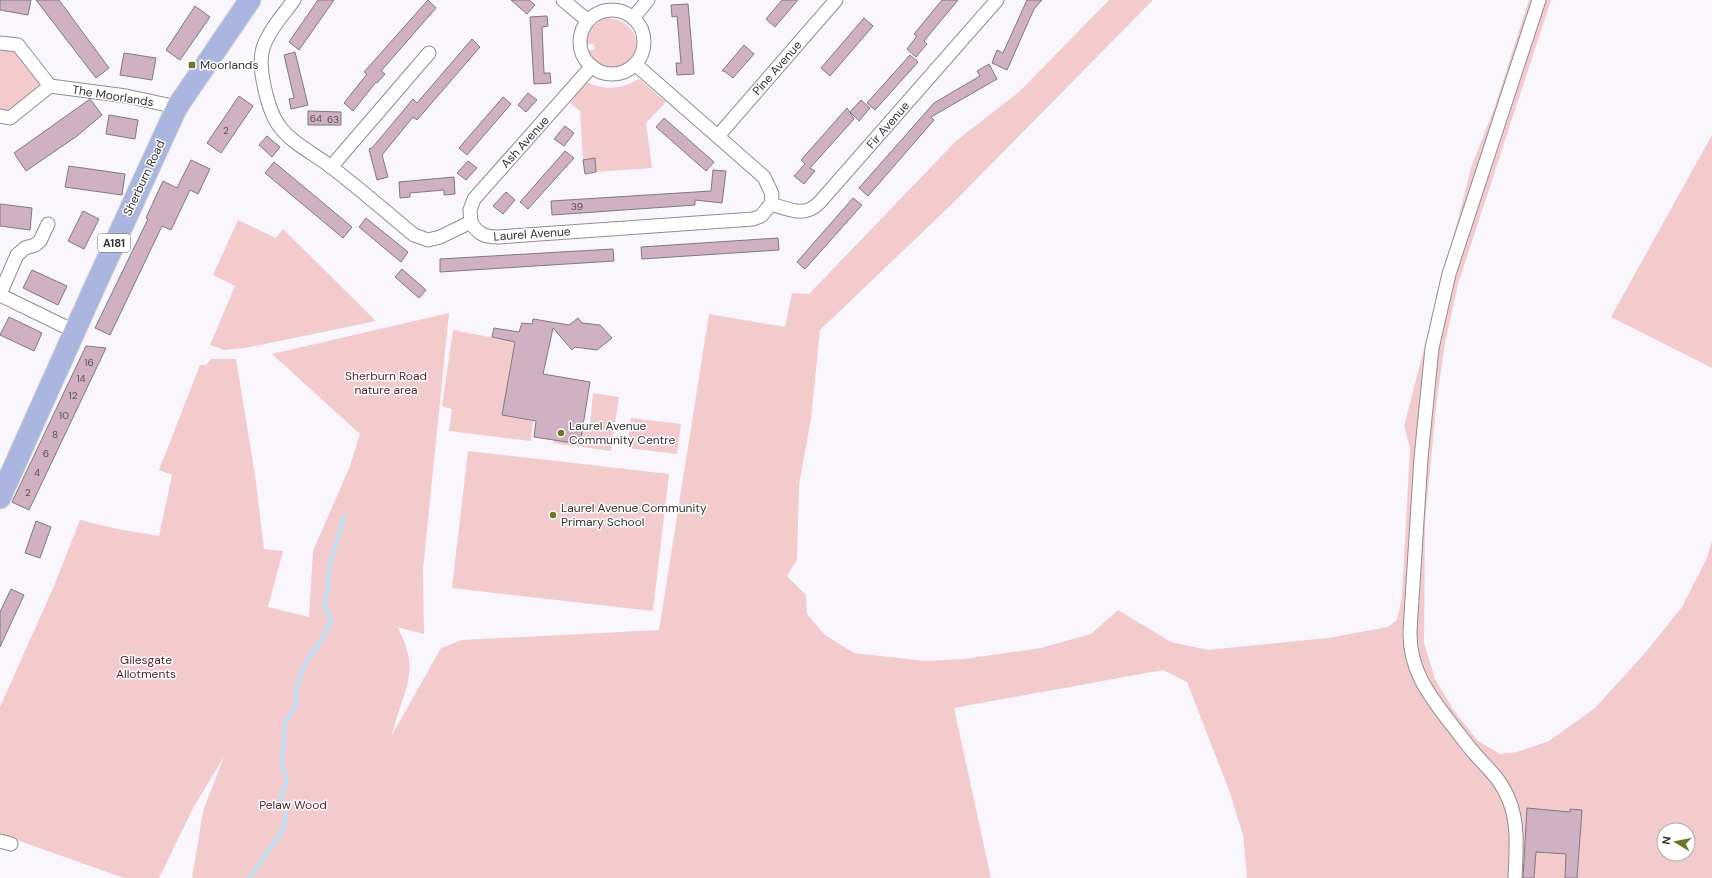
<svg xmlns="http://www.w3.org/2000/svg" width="1712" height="878" viewBox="0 0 1712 878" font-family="'DM Sans',sans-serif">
	<rect width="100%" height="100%" fill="#f9f6fd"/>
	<g fill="#f3cbcd" fill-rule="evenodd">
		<path d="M1109,0H1153L951,205L820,330L811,419L799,485L797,560L787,576L806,595L807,614L825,635L854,653L926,661L964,659L1041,648L1091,634L1118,610L1171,642L1208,650L1328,638L1388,627L1397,620L1402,596L1410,448L1404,426L1472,165L1494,109L1529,0H1551L1458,284L1445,343L1437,398L1425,522L1424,643L1435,679L1455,712L1478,741L1500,754L1517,752L1549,741L1595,708L1645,653L1682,607L1707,558L1712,541V878H1247L1243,835L1229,790L1187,682L1163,670L954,708L991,878H192L203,811L224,757L193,808L159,878H124L0,834V707L54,586L80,520L117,529L159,536L172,475L159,470L200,365H206L211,359H236L255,475L264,549L283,551L268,607L309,617L313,551L350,466L360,434L272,354L449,313L423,569L424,634L397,627C423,672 402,691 392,735L441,648L462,640L659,630L709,314L785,327L792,293L809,294L956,141L1019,92ZM1664,830H1688V854H1664Z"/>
		<path d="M605,18C629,17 646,41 630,59C616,73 595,69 587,51L594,49V44H586C587,31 594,24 605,18Z"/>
		<polygon points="0,48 16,49 41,81 39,89 9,111 0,110"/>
		<path d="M639,79L666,102L646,123L652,168L596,172L595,158L583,160L580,111L570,103L587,82C604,91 622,89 639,79Z"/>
		<polygon points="1712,135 1712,368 1611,317"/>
		<polygon points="238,220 276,238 283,229 376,321 245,348 224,350 210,345 235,286 213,275"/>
		<polygon points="453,330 515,342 502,415 533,421 531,441 449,431 452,409 442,406"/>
		<polygon points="593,393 619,397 611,451 553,443 554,440 580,443 583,423 590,424"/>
		<polygon points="631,418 681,424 677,454 627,448"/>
		<polygon points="468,451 669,474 653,611 452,588"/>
	</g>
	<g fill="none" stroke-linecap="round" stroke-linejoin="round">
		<polyline stroke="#bfdff4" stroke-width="4" points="249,878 283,830 286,814 281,796 287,781 282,766 285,723 296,705 296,692 301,673 308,659 324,636 331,620 324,603 328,590 329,568 344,516"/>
	</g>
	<g fill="#d0b0c3" stroke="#80797d">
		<polygon points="0,0 31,0 28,15 0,10"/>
		<polygon points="36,0 59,0 109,68 96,78"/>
		<polygon points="318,0 334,0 299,50 289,42"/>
		<polygon points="428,0 436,8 381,71 385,74 377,83 376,82 353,111 344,103 367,74 364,72"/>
		<polygon points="511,0 529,0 535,5 527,14"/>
		<polygon points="782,0 798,0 775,27 766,19"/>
		<polygon points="942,0 958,0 924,41 927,44 916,57 907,49 917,36 914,34"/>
		<polygon points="1027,0 1042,0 1034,9 1007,70 992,63 997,50 1003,53"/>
		<polygon points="688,4 694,74 677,75 676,63 681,63 677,16 672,17 671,5"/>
		<polygon points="195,6 210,17 180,60 166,50"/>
		<polygon points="547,16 548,26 542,27 544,73 550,73 551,83 534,84 530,17"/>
		<polygon points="864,18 873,26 830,76 821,68"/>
		<polygon points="472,39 480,47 417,120 413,117 382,155 388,177 377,180 369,149 372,148 413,99 417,103"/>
		<polygon points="744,45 754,54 733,78 724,71 722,71"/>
		<polygon points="295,52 308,105 291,109 289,99 294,98 284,55"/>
		<polygon points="124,53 156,58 152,80 120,75"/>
		<polygon points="910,55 918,62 875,110 867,103"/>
		<polygon points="989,64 997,79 931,117 934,120 868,196 859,188 934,103 980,76 977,71"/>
		<polygon points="528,93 537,100 526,112 518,105"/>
		<polygon points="239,96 253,106 221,153 207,143"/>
		<polygon points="503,97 511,104 467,155 459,148"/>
		<polygon points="90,99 102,115 77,136 26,171 14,153"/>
		<polygon points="861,100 870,108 859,121 850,112"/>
		<polygon points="847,108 854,119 810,168 815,171 804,184 794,176 805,164 801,160"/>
		<polygon points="308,111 341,112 341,125 308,125"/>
		<polygon points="109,115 138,120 135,139 106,134"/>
		<polygon points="664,118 714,162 706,171 656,127"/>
		<polygon points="565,126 574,133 564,146 554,139"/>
		<polygon points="267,136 280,147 272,157 259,145"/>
		<polygon points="565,151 574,158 528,209 520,202"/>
		<polygon points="595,158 596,172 585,174 583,160"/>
		<polygon points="191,160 210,169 198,194 190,190 171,230 162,226 110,335 95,328 148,219 146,218 163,181 177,188"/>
		<polygon points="468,161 477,168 466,180 457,173"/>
		<polygon points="274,162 352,227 343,238 265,173"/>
		<polygon points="69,166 125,174 122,195 65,187"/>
		<polygon points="713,170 726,171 722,203 695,200 695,205 552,215 551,201 711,191"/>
		<polygon points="454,177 455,194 444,195 444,190 410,193 410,197 400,198 399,182"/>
		<polygon points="506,192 515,200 503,214 493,206"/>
		<polygon points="853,198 862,205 805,269 797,262"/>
		<polygon points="0,204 32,208 30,230 0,226"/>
		<polygon points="83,211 99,219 84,249 68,241"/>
		<polygon points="366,218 408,252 401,262 359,227"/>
		<polygon points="778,238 779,250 642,259 641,247"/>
		<polygon points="613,249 614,261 440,272 440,259"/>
		<polygon points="402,269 426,290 419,298 395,277"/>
		<polygon points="32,270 67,286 58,305 23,288"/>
		<polygon points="9,317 42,333 34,351 0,335"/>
		<polygon points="578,318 582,323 600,325 612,338 597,350 575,347 572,350 553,328 543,374 590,382 580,444 534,437 536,421 502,415 515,342 492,337 494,328 519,332 522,323 532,324 533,319 569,325"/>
		<polygon points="86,346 106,348 29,510 12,502"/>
		<polygon points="36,521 51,527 40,558 25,553"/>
		<polygon points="11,589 24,595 0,647 0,612"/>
		<polygon points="1527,808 1570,812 1570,809 1582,810 1577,878 1565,878 1566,854 1536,852 1534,878 1523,878"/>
	</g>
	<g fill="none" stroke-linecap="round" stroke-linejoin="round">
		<defs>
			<g id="minor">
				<path d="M294,0C283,15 269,30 263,48C257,67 268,112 280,127C292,143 314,154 330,166C359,188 386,212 414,235L428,240L440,237L471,222C477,234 485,237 498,237L753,219L761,216L771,204C789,209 804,218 819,203L997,0"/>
				<polyline points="563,0 588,21"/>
				<circle cx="612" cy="42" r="32"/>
				<polyline points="633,18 648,0"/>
				<polyline points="0,43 18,45 50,86 126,96 177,107"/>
				<polyline points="635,64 764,177 772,194 771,204"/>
				<polyline points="0,116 10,118 50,86"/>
				<polyline points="718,136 836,0"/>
				<polyline points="331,167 429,53"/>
				<polyline points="471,222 470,210 474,199 592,66"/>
				<polyline points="0,294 17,255 25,248 35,245 40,241 48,224"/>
				<polyline points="0,295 74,331"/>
				<polyline points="0,841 11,844"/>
				<path d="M1515,878C1516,852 1519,824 1509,800C1500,778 1490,771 1475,754C1467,745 1460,735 1452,725C1429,695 1409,670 1410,631L1421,458L1432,348L1449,274L1539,0"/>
			</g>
			<polyline id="primary" points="0,498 95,286 177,107 250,0"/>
		</defs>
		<use href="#minor" stroke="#908d93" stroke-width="15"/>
		<use href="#primary" stroke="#d6d6d6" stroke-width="23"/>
		<use href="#minor" stroke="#fff" stroke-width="13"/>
		<use href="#primary" stroke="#aab6e0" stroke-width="21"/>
	</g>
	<g fill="#6b7926" stroke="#fff" stroke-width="1.5">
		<rect x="188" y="61" width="8" height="8" rx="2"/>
		<circle cx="561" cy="433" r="4"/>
		<circle cx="553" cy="515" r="4"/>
	</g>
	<g text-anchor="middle" stroke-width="3" stroke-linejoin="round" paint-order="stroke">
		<g font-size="10" fill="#5a5158">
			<text x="316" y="122">64</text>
			<text x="333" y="123">63</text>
			<text x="226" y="134">2</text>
			<text x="577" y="210">39</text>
			<text x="89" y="366">16</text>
			<text x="81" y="382">14</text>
			<text x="73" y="399">12</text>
			<text x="64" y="419">10</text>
			<text x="55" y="438">8</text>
			<text x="46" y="457">6</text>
			<text x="37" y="476">4</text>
			<text x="28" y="496">2</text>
		</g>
		<rect fill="#fff" stroke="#706f71" stroke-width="1" x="98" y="234" width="32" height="18" rx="3"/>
		<g font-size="11" font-weight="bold" fill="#323134">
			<text x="114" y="247">A181</text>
		</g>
		<g font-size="12" fill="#323134" stroke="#fff" text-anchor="start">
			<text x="200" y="69">Moorlands</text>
			<text x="569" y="430">Laurel Avenue<tspan x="569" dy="14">Community Centre</tspan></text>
			<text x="561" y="512">Laurel Avenue Community<tspan x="561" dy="14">Primary School</tspan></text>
		</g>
		<g font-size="12" fill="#323134" stroke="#fff">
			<text transform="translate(777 68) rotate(-49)" y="4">Pine Avenue</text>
			<text transform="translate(113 96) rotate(9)" y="4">The Moorlands</text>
			<text transform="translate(888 125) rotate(-49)" y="4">Fir Avenue</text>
			<text transform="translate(525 142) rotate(-48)" y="4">Ash Avenue</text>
			<text transform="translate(144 178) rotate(-65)" y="4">Sherburn Road</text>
			<text transform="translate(532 234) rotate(-4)" y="4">Laurel Avenue</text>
		</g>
		<g font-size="12" fill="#4f1d24" stroke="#fff">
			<text x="386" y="380">Sherburn Road<tspan x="386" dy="14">nature area</tspan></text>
			<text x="146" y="664">Gilesgate<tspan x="146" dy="14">Allotments</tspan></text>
			<text x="293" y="809">Pelaw Wood</text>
		</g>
	</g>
	<g transform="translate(1676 842) rotate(280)"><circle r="19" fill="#ffffff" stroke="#adadae"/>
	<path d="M0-3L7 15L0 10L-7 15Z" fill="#6b7926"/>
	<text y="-6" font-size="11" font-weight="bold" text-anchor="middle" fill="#323134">N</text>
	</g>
</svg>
